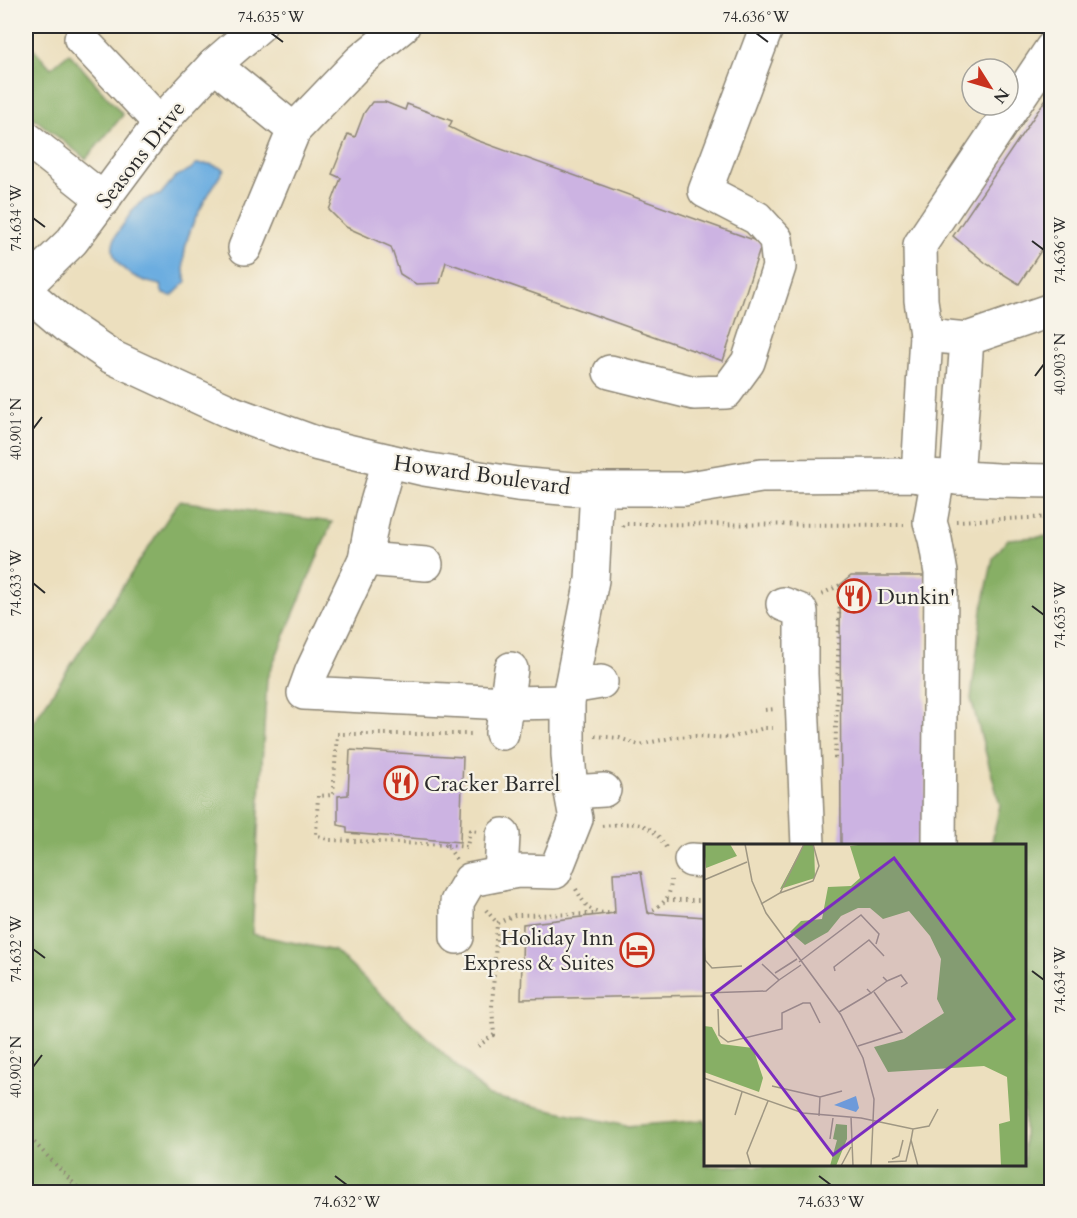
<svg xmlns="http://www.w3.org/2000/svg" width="1077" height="1218" viewBox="0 0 1077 1218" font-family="Cardo,serif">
	<rect width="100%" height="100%" fill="#f7f3e8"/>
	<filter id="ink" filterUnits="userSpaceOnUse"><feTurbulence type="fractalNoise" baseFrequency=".0167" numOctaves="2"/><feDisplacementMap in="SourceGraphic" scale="12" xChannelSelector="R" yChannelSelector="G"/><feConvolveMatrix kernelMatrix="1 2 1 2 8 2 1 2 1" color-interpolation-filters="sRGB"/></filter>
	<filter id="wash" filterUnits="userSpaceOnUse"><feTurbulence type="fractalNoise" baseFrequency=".008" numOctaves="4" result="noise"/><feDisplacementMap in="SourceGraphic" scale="24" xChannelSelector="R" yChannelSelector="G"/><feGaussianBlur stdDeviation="1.35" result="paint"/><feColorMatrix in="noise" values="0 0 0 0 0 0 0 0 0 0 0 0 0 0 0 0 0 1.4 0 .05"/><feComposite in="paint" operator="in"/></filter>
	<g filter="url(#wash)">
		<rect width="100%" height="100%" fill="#ecdfbe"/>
		<g fill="#87af65" stroke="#596d48" stroke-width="1.5">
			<polygon points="26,40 51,68 69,53 123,115 86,159 26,112"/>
			<polygon points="179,501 332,522 267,678 252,934 335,951 489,1096 626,1126 705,1120 705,1166 1024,1166 1024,846 991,846 1000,805 971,699 982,610 993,558 1008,539 1051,536 1052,706 1047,713 1052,718 1051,1192 26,1192 26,733"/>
		</g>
		<path fill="#6cade0" stroke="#4c6c86" stroke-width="1.5" d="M196,164H210L224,169C204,202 175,242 186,282L172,296L163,294L160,285C138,281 104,265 115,238C117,232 122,227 125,222C135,206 141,198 160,195L175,177L191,169Z"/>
		<g id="blocks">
			<g fill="#ccb3e2">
				<polygon points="1052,90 1052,234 1019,284 987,264 953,236"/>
				<polygon points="372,102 385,102 405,110 407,104 452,121 449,127 476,140 762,243 723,361 446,262 440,283 416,284 400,274 391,247 346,227 329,210 341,178 332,174 348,134 355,137 364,113"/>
				<polygon points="851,576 925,576 926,846 841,846 840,585"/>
				<polygon points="350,750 463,757 460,842 347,833 347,827 338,825 338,796 348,795"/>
				<polygon points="641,872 648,913 705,917 705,995 521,999 523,924 615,913 613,873"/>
			</g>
		</g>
	</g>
	<g filter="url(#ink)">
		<use href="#blocks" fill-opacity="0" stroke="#8c8574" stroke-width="1.5"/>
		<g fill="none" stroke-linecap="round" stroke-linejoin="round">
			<defs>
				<g id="minor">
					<polyline points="81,39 160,123"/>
					<polyline points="214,65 294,130"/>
					<polyline points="26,138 104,200"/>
					<polyline points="245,248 294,130 360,61 403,26"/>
					<polyline points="26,286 72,241 160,123 214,65 259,26"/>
					<polyline points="1048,311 967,339 926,335 921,300 920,245 1052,48"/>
					<polyline points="610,372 694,393 726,392 748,362 779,267 776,239 757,218 705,191 767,26"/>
					<polyline points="389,461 373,516 365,559 312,671 304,693 507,703 568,702"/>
					<polyline points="918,476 926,335"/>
					<polyline points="938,477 930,522 935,539 941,573 939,846"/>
					<polyline points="957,478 967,339"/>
					<polyline points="597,489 592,580 571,687 601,682"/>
					<polyline points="365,559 426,564"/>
					<polyline points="783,604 801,611 801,674 808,846"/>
					<polyline points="571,687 568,702 568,754 571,792 604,790"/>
					<polyline points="502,733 511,669"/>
					<polyline points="503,835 501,874 518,871 555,872 576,819 571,792"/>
					<polyline points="691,860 705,861"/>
					<polyline points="457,937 457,902 470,880 501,874"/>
				</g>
				<polyline id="major" points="26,292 65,325 112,357 233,413 318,444 424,469 517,484 573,489 684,489 761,476 909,475 998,480 1052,481"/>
			</defs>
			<use href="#minor" stroke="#8c8574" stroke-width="36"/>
			<use href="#major" stroke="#8c8574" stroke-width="36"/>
			<g stroke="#8c8574" stroke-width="4" stroke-dasharray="1.5 4.5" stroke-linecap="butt">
				<polyline points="956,521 1052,517"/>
				<polyline points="623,527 624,524 904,525"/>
				<polyline points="822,594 840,585 835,762"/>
				<polyline points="765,710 775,709"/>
				<polyline points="595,736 619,738 639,745 675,737 696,736 730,738 764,728 776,728"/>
				<path d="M602,826C634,823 649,818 667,849"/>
				<polyline points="447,845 467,847 470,830 478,831"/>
				<polyline points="456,859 447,845 330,840 316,835 318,796 333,795 337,734 474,734"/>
				<path d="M576,889C587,909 591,914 615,913"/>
				<polyline points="667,900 705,900"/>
				<polyline points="486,910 497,923"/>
				<path d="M648,913C664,902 670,901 671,880"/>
				<polyline points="478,1046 494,1035 492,1007 497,923 515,915 596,914"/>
				<polyline points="26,1134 82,1192"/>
			</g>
			<use href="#minor" stroke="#fff" stroke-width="33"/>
			<use href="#major" stroke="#fff" stroke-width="33"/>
		</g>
	</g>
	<path fill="none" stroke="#2b2b2b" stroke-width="2" d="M271,33L283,42M756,33L768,42M33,218L45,227M1032,241L1044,250M1035,376L1044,364M33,429L42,417M33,583L45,593M1032,606L1044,615M33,949L45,958M1032,971L1044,980M33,1067L42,1055M335,1176L347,1185M819,1176L831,1185"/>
	<defs>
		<symbol id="restaurant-ring" viewBox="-11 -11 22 22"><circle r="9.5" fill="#f7f3e8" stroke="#c8321e" stroke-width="1.5"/><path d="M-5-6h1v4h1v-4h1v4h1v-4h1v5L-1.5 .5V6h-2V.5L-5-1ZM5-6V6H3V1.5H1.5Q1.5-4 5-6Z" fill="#c8321e"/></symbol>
		<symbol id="hotel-ring" viewBox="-11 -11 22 22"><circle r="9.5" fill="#f7f3e8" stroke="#c8321e" stroke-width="1.5"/><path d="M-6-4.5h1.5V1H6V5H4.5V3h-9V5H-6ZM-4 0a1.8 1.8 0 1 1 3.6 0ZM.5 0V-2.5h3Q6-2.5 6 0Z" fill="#c8321e"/></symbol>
	</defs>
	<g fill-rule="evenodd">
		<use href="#restaurant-ring" x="835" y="577" width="38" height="38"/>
		<use href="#restaurant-ring" x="382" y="764" width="38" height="38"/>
		<use href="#hotel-ring" x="618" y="931" width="38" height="38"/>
	</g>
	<g text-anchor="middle" stroke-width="4.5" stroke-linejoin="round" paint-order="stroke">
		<g font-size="22" fill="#2b2b2b" stroke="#f7f3e8">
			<text transform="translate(140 154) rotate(-52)" y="8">Seasons Drive</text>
			<text transform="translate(482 474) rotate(8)" y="8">Howard Boulevard</text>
		</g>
		<g font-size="22" fill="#2b2b2b" stroke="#f7f3e8" text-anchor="start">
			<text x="877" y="604">Dunkin'</text>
			<text x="424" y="791">Cracker Barrel</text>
			<text x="614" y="945" text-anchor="end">Holiday Inn<tspan x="614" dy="25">Express &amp; Suites</tspan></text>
		</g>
	</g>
	<g transform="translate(704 844)">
		<rect width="322" height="322" fill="#ecdfbe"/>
		<path d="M0,0H26L33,12L2,24ZM100,0H110L111,34L76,45ZM162,0H322V322H297L295,280L306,277L303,233L280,222L184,228L170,203L200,195L240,169L233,155L237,115L226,92L205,67L179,75L166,64H154L137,72L124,88L101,101L86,88L97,77L118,75L124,43L147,42L156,34L146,2ZM0,182L8,183L17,200L49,204L59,234L55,248L0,228ZM132,280L143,281V295L132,322H126L133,296L129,295Z" fill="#87af65"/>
		<path d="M152,252L155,264L152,268L130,261Z" fill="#6cade0"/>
		<path fill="none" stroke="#9f9783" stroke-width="1.5" d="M41,0L48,37L62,69L137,171L159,214L170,255L167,322M0,36L43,18M76,49L109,37L115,22L109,0M57,60L76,49L100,0M0,98L1,116L8,124L38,122M95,118L157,71L175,90L172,100M131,127L130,123L165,96L180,112M71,129L93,115M75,136L97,121M183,137L197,131L203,139L197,143M0,149L62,147L75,136L58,120M167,149L183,137L179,133M14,165L15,191L24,198L78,185V169L99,159H106L116,179M135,168L167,149L163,145M154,202L198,188L170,148M0,234L99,269L157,274L209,285L225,282L234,265M68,242L116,253L138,247M31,271L38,248M115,272L116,253M147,273L149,322M209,285L207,296L214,322M126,295L129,274M188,315L195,312L199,296M184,318L202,317L207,296M47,322L43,309L64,257M137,322L147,303"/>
		<path fill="#7b2cbf" fill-opacity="0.15" stroke="#7b2cbf" stroke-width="3" d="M190,14L310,175L129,311L8,151Z"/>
		<rect width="322" height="322" fill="none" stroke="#2b2b2b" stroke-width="3"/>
	</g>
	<rect width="1077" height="1218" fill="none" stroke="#f7f3e8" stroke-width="66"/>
	<g transform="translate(990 87) rotate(127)"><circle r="28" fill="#f7f3e8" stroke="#a5a39c" stroke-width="1.5"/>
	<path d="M0-4.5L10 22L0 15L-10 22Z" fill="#c8321e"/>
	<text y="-9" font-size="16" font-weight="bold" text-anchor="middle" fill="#2b2b2b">N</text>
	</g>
	<rect x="33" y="33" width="1011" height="1152" fill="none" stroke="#2b2b2b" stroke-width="2"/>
	<g font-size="15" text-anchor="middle" fill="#2b2b2b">
		<text x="271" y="22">74.635°W</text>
		<text x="756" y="22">74.636°W</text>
		<text transform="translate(16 218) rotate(-90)" y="5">74.634°W</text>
		<text transform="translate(1060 250) rotate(-90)" y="5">74.636°W</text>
		<text transform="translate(1060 364) rotate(-90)" y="5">40.903°N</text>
		<text transform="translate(16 429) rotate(-90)" y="5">40.901°N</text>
		<text transform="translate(16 583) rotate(-90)" y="5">74.633°W</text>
		<text transform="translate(1060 615) rotate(-90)" y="5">74.635°W</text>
		<text transform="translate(16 949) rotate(-90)" y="5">74.632°W</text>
		<text transform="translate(1060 980) rotate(-90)" y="5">74.634°W</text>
		<text transform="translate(16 1067) rotate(-90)" y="5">40.902°N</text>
		<text x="347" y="1207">74.632°W</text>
		<text x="831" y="1207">74.633°W</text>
	</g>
</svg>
